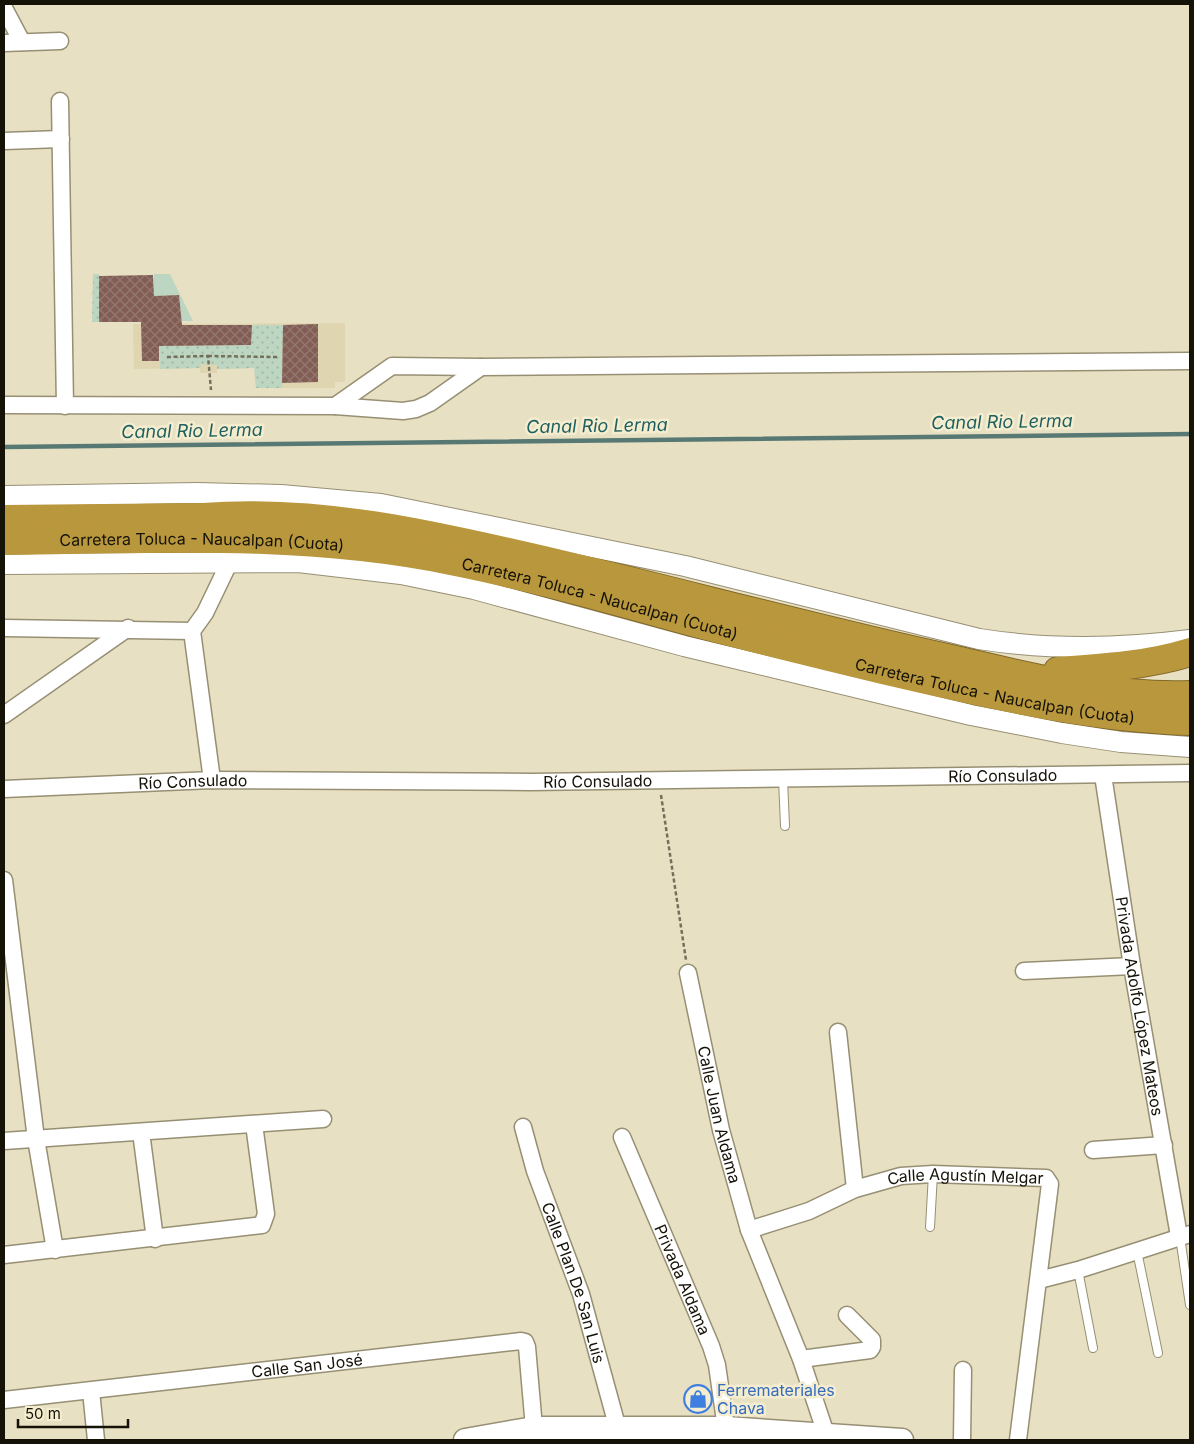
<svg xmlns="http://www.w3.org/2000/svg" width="1194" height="1444" viewBox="0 0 1194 1444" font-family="Inter,sans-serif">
	<defs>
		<pattern id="park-dots" width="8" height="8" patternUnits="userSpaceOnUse" patternTransform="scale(1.25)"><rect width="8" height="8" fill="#bcd6c2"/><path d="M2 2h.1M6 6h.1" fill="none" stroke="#a1b7a5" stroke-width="1.8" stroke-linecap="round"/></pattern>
		<pattern id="building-cross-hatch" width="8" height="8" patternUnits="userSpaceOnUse" patternTransform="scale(1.25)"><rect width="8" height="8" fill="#825d54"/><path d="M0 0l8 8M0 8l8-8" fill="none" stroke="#927871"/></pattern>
	</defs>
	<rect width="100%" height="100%" fill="#e8e0c2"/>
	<polygon fill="#dfd5b1" points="345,323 345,382 335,382 335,388 256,388 254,368 217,369 217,373 200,373 200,368 134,369 133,324"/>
	<g fill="url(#park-dots)">
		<polygon points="93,274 99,274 99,322 92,322"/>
		<polygon points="252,325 283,325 282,388 256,388 254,368 217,369 217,365 201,364 200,368 160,369 159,346 250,345"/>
	</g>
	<polygon fill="#bcd6c2" points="154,274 170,274 193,321 181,321 179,295 154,296"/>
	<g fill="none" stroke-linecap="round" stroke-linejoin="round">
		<polyline stroke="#587874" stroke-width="4.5" points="4,447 1190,434"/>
	</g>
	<g fill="url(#building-cross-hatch)">
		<polygon points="153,275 154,296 179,295 182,325 252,325 251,345 159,346 159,361 142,361 141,322 99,322 99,276"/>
		<polygon points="318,324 318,382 282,383 283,325"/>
	</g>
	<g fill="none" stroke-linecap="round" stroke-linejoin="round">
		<defs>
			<g id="service">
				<polyline points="783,779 785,826"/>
				<polyline points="930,1227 933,1174"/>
				<polyline points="1180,1237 1190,1305"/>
				<polyline points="1137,1251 1158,1353"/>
				<polyline points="1078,1270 1093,1348"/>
			</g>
			<g id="minor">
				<polyline points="4,8 22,42"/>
				<polyline points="4,43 60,41"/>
				<polyline points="60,101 65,406"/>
				<polyline points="4,141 61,139"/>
				<polyline points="4,405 335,406 403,411 416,409 430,403 481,367"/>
				<polyline points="335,406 392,366 481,367 1190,361"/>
				<polyline points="4,628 192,631"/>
				<polyline points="4,715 128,628"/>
				<path id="s1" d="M1103,775L1132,966L1179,1236"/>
				<polyline points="212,780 192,631 205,613 230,561"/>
				<path id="s2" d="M4,789L212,780L531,782L1190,773"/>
				<polyline points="4,880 36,1139 55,1250"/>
				<polyline points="1024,971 1132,966"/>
				<path id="s3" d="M688,973L721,1130L749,1230L801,1359L828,1440"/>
				<polyline points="838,1032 855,1189"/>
				<path id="s4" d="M523,1127L535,1171L581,1294L621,1440"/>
				<polyline points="141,1132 155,1239"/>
				<path id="s5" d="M622,1137L711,1346L717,1365L726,1428"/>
				<polyline points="4,1141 323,1119"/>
				<polyline points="1093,1150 1164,1145"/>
				<path id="s6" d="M749,1230L809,1211L855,1189L901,1176L933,1174L1046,1178L1050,1184L1018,1440"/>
				<polyline points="4,1255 262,1225 266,1214 254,1124"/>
				<polyline points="1039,1280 1078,1270 1190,1234"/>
				<polyline points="801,1359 870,1350 872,1347 872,1340 847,1315"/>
				<polyline points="91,1391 96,1440"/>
				<path id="s7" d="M4,1400L521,1341L525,1342L527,1347L534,1428"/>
				<polyline points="962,1440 963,1370"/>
			</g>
			<g id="tertiary">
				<path d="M4,496L198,493L281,495L381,504L685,566L979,639C1049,650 1119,649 1190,640"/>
				<polyline points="4,564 298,562 401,574 474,589 684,646 971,715 1062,733 1121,742 1190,747"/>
			</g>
			<polyline id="secondary" points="465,1440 534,1428 726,1428 902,1440"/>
			<g id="motorway">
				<path d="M4,519L203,517C318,508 432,534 543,560C679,592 814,629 951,659C1030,677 1109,698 1190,695"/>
				<path id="s8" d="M4,541C153,539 304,531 451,561C532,577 612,600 692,622C762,641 833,658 904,675C999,697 1092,718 1190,721"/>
				<path d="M1058,671C1103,668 1148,665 1190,652"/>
			</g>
		</defs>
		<use href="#service" stroke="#978f74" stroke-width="10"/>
		<use href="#minor" stroke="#978f74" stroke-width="19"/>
		<use href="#tertiary" stroke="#978f74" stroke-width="22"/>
		<use href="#secondary" stroke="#978f74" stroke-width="25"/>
		<use href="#motorway" stroke="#80682a" stroke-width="30"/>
		<g stroke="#75705d" stroke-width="2.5" stroke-dasharray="4 2.5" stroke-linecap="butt">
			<polyline points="208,356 279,357"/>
			<polyline points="167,357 208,356 211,390"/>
			<polyline points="661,795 686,960"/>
		</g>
		<use href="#service" stroke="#fff" stroke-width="8"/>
		<use href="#minor" stroke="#fff" stroke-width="16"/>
		<use href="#tertiary" stroke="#fff" stroke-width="20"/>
		<use href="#secondary" stroke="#fff" stroke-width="22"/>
		<use href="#motorway" stroke="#b9973d" stroke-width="28"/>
	</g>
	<defs>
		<symbol id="shop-ring" viewBox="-11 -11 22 22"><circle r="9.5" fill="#f5edcf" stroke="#3f7fe0" stroke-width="1.5"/><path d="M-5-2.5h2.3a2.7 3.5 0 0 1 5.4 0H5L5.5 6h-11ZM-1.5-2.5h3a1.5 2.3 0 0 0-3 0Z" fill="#3f7fe0"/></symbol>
	</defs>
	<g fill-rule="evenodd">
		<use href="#shop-ring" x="682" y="1383" width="32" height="32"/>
	</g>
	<g text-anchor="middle" stroke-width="5" stroke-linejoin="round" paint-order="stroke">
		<g font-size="16" fill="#151208" stroke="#f5edcf">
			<text dy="6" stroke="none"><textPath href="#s8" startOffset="198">Carretera Toluca - Naucalpan (Cuota)</textPath></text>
			<text dy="6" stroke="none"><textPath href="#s8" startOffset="602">Carretera Toluca - Naucalpan (Cuota)</textPath></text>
			<text dy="6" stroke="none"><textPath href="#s8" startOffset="1008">Carretera Toluca - Naucalpan (Cuota)</textPath></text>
			<text dy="6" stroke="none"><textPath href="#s2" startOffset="999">Río Consulado</textPath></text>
			<text dy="6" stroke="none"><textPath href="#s2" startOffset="594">Río Consulado</textPath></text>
			<text dy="6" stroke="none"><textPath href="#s2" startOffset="189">Río Consulado</textPath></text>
			<text dy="6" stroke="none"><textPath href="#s1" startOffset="234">Privada Adolfo López Mateos</textPath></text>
			<text dy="6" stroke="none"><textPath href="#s3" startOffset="145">Calle Juan Aldama</textPath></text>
			<text dy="6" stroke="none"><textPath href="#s6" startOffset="226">Calle Agustín Melgar</textPath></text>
			<text dy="6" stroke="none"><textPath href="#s5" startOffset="155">Privada Aldama</textPath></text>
			<text dy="6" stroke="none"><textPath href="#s4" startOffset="164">Calle Plan De San Luis</textPath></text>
			<text dy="6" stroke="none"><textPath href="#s7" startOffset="305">Calle San José</textPath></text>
		</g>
		<g font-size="16" fill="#366cbe" stroke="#f5edcf" text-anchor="start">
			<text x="717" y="1396">Ferremateriales<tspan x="717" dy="18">Chava</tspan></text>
		</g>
		<g font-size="18" font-style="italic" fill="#1e5f5f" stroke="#f5edcf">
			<text transform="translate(1002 422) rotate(-1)" y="6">Canal Rio Lerma</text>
			<text transform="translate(597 426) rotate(-1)" y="6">Canal Rio Lerma</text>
			<text transform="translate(192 431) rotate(-1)" y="6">Canal Rio Lerma</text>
		</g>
	</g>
	<rect width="1194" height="1444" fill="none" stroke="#151208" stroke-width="10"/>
	<path d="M18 1419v8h110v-8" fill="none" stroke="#151208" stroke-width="2.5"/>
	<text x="25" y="1419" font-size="15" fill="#151208" stroke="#f5edcf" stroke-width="4" paint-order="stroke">50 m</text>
</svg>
